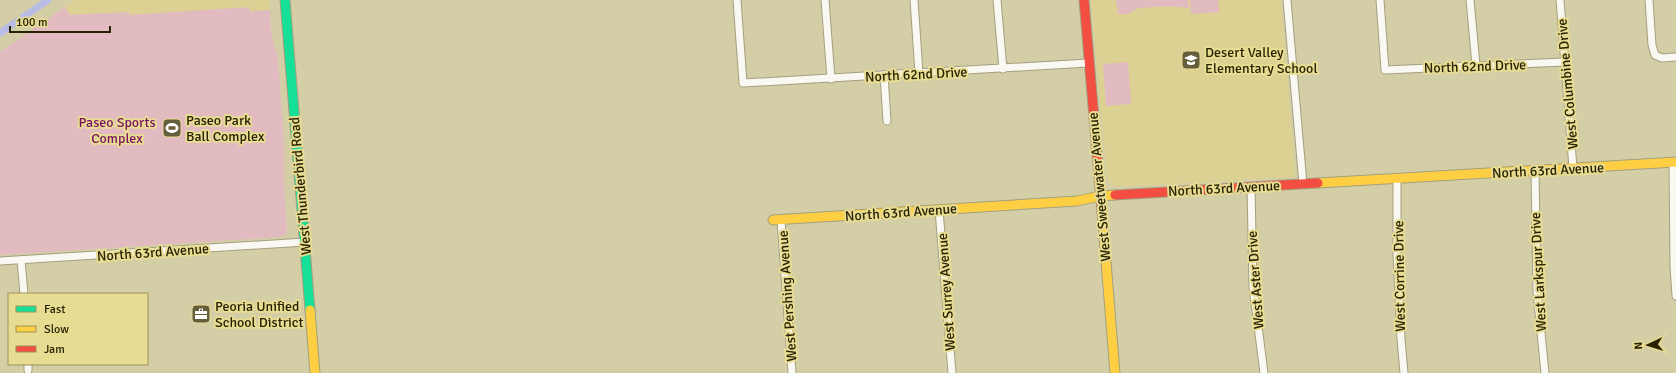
<svg xmlns="http://www.w3.org/2000/svg" width="1676" height="373" viewBox="0 0 1676 373" font-family="Signika,sans-serif">
	<rect width="100%" height="100%" fill="#d4cea6"/>
	<g fill="#dcd192">
		<polygon points="75,0 270,0 270,10 250,12 249,8 129,15 129,12 69,15 65,7"/>
		<polygon points="1091,0 1116,0 1118,14 1128,14 1138,8 1168,6 1189,8 1188,0 1281,0 1295,172 1293,177 1118,187 1109,183 1107,177"/>
	</g>
	<g fill="#e1bbc0">
		<polygon points="1116,0 1188,0 1189,8 1168,6 1138,8 1128,14 1118,14"/>
		<polygon points="1190,0 1218,0 1219,12 1191,14"/>
		<polygon points="65,7 70,15 129,12 129,15 249,7 250,12 270,10 271,33 278,59 284,141 284,186 287,228 286,234 280,237 0,255 0,52"/>
		<polygon points="1128,62 1131,104 1106,106 1103,64"/>
	</g>
	<g fill="none" stroke-linecap="round" stroke-linejoin="round">
		<polyline stroke="#b9bce4" stroke-width="7" points="0,33 48,0"/>
		<defs>
			<g id="street">
				<polyline points="737,0 743,83 1088,63"/>
				<polyline points="825,0 831,79"/>
				<polyline points="914,0 919,73"/>
				<polyline points="997,0 1003,69"/>
				<polyline points="1287,0 1303,184"/>
				<polyline points="1380,0 1385,70 1565,62"/>
				<polyline points="1470,0 1476,65"/>
				<polyline points="1560,0 1573,168"/>
				<polyline points="1649,0 1652,45 1655,55 1662,58 1676,57"/>
				<polyline points="884,75 887,121"/>
				<polyline points="1673,162 1674,266 1676,296"/>
				<polyline points="1535,170 1537,292 1545,373"/>
				<polyline points="1397,178 1397,255 1401,339 1404,373"/>
				<polyline points="1251,187 1253,287 1264,373"/>
				<polyline points="939,210 952,373"/>
				<polyline points="781,220 792,373"/>
				<polyline points="21,260 24,294"/>
				<polyline points="0,261 305,242"/>
				<polyline points="28,364 28,370"/>
			</g>
			<polyline id="fast" points="285,0 310,310"/>
			<g id="slow">
				<polyline points="1318,183 1676,162"/>
				<polyline points="1102,212 1115,373"/>
				<polyline points="773,220 1077,201 1100,196 1115,195"/>
				<polyline points="310,310 315,373"/>
			</g>
			<g id="jam">
				<polyline points="1084,0 1102,212"/>
				<polyline points="1115,195 1318,183"/>
			</g>
		</defs>
		<use href="#street" stroke="#a49f7f" stroke-width="9"/>
		<use href="#fast" stroke="#a49f7f" stroke-width="11"/>
		<use href="#slow" stroke="#a49f7f" stroke-width="11"/>
		<use href="#jam" stroke="#a49f7f" stroke-width="11"/>
		<use href="#street" stroke="#f9f8f2" stroke-width="7"/>
		<use href="#fast" stroke="#16e098" stroke-width="9"/>
		<use href="#slow" stroke="#ffcf43" stroke-width="9"/>
		<use href="#jam" stroke="#f24e42" stroke-width="9"/>
	</g>
	<defs>
		<symbol id="school-square" viewBox="-11 -11 22 22"><rect x="-9" y="-9" width="18" height="18" rx="4" fill="#645e3d" stroke="#e8dc92"/><path d="M0-5L7-2L0 1L-7-2ZM-4 1L0 2.5L4 1V4Q0 6-4 4Z" fill="#fff"/></symbol>
		<symbol id="stadium-square" viewBox="-11 -11 22 22"><rect x="-9" y="-9" width="18" height="18" rx="4" fill="#645e3d" stroke="#e8dc92"/><path d="M0-5a6.5 5 0 1 0 0 10a6.5 5 0 1 0 0-10ZM-3.5-1.8h7v3.6h-7Z" fill="#fff"/></symbol>
		<symbol id="office-square" viewBox="-11 -11 22 22"><rect x="-9" y="-9" width="18" height="18" rx="4" fill="#645e3d" stroke="#e8dc92"/><path d="M-6-3h4V-5.5h4V-3h4V5H-6ZM-1-4.5V-3h2v-1.5ZM-6 0V1H6V0Z" fill="#fff"/></symbol>
	</defs>
	<g fill-rule="evenodd">
		<use href="#school-square" x="1180" y="49" width="22" height="22"/>
		<use href="#stadium-square" x="161" y="117" width="22" height="22"/>
		<use href="#office-square" x="190" y="303" width="22" height="22"/>
	</g>
	<g text-anchor="middle" stroke-width="4" stroke-linejoin="round" paint-order="stroke">
		<g font-size="14" fill="#272204" stroke="#e8dc92" text-anchor="start">
			<text x="1205" y="57">Desert Valley<tspan x="1205" dy="16">Elementary School</tspan></text>
			<text x="186" y="125">Paseo Park<tspan x="186" dy="16">Ball Complex</tspan></text>
			<text x="215" y="311">Peoria Unified<tspan x="215" dy="16">School District</tspan></text>
		</g>
		<g font-size="14" fill="#272204" stroke="#e8dc92">
			<text transform="translate(1475 66) rotate(-2)" y="5">North 62nd Drive</text>
			<text transform="translate(916 74) rotate(-3)" y="5">North 62nd Drive</text>
			<text transform="translate(1567 84) rotate(-95)" y="5">West Columbine Drive</text>
			<text transform="translate(1548 170) rotate(-3)" y="5">North 63rd Avenue</text>
			<text transform="translate(300 186) rotate(-95)" y="5">West Thunderbird Road</text>
			<text transform="translate(1099 187) rotate(-95)" y="5">West Sweetwater Avenue</text>
			<text transform="translate(1224 188) rotate(-3)" y="5">North 63rd Avenue</text>
			<text transform="translate(901 212) rotate(-4)" y="5">North 63rd Avenue</text>
			<text transform="translate(153 252) rotate(-4)" y="5">North 63rd Avenue</text>
			<text transform="translate(1538 272) rotate(-93)" y="5">West Larkspur Drive</text>
			<text transform="translate(1399 276) rotate(-91)" y="5">West Corrine Drive</text>
			<text transform="translate(1255 280) rotate(-94)" y="5">West Aster Drive</text>
			<text transform="translate(946 292) rotate(-94)" y="5">West Surrey Avenue</text>
			<text transform="translate(787 296) rotate(-94)" y="5">West Pershing Avenue</text>
		</g>
		<g font-size="14" fill="#7a1263" stroke="#e8dc92">
			<text x="117" y="127">Paseo Sports<tspan x="117" dy="16">Complex</tspan></text>
		</g>
	</g>
	<rect x="8" y="293" width="140" height="72" fill="#e8dc92" stroke="#9b9259"/>
	<rect x="16" y="306" width="20" height="6" fill="#16e098" stroke="#9b9259"/>
	<text x="44" y="313" font-size="12" fill="#272204">Fast</text>
	<rect x="16" y="326" width="20" height="6" fill="#ffcf43" stroke="#9b9259"/>
	<text x="44" y="333" font-size="12" fill="#272204">Slow</text>
	<rect x="16" y="346" width="20" height="6" fill="#f24e42" stroke="#9b9259"/>
	<text x="44" y="353" font-size="12" fill="#272204">Jam</text>
	<g transform="translate(1648 345) rotate(266)" stroke="#e8dc92" stroke-width="3" paint-order="stroke">
	<path d="M0-3L7 15L0 10L-7 15Z" fill="#272204"/>
	<text y="-6" font-size="11" font-weight="bold" text-anchor="middle" fill="#272204">N</text>
	</g>
	<path d="M10 26v6h100v-6" fill="none" stroke="#272204" stroke-width="2"/>
	<text x="16" y="26" font-size="12" fill="#272204" stroke="#e8dc92" stroke-width="3" paint-order="stroke">100 m</text>
</svg>
